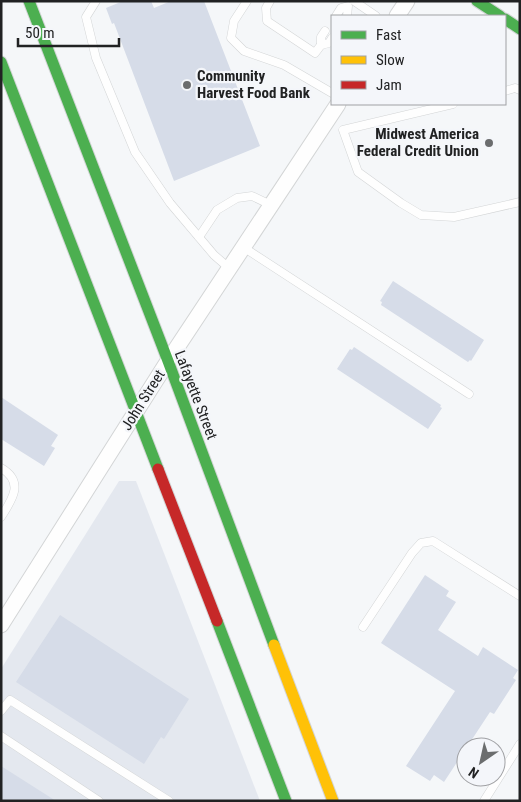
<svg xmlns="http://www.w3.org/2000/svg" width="521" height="802" viewBox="0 0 521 802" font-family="'Roboto Condensed',sans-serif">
	<rect width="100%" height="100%" fill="#f5f7f9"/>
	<polygon fill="#e4e8ef" points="119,481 136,481 260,801 1,801 1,669"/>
	<g fill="#d6dce8">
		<polygon points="123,1 151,1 154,8 171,1 204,1 260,146 174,181 114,23 112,24 106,8"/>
		<polygon points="393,281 484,340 471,361 470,360 468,362 381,305 382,302 380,301"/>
		<polygon points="354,347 441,405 440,407 442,408 428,429 337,369 350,349 352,350"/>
		<polygon points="1,397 58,435 51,446 55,448 44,466 1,439"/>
		<polygon points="425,575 449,591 446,596 456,602 438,630 478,656 483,647 518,670 513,678 516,680 494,714 490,712 444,782 434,775 430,781 406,766 455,691 381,643"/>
		<polygon points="60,615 189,699 164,739 161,737 144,764 16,682"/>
		<polygon points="1,766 56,801 1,801"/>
	</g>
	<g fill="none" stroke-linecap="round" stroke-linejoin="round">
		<defs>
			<g id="lane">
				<polyline points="96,1 86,17 96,58 135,152 170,203 214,255 229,268"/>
				<polyline points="247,1 234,21 231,38 244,51 284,65 332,93"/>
				<polyline points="270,1 266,8 267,21 315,53 321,45 329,43 332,38"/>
				<polyline points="354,1 376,16"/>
				<polyline points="336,16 341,8 348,6 347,16"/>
				<polyline points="321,45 321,37 325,31"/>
				<polyline points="505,91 515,88 520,90"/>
				<polyline points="453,104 343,130 358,172 401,203 421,215 454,217 520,202"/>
				<polyline points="199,237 217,210 237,198 252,196 271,205"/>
				<polyline points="243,247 469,394"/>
				<path d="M1,468C25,482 12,500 1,517"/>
				<polyline points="363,627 412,553 421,543 433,541 520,596"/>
				<polyline points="1,711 10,700 169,801"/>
				<polyline points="1,736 99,801"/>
				<polyline points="484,801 520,744"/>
			</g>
			<g id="street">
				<polyline points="397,16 407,1"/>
				<polyline points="1,625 168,361 338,104"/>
			</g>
			<g id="fast">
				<polyline points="29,1 168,361 274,645"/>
				<polyline points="477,1 500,16"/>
				<polyline points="505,19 520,29"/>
				<polyline points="1,62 158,469"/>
				<polyline points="217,621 286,801"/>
			</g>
			<polyline id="slow" points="274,645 333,801"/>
			<polyline id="jam" points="158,469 217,621"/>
		</defs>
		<use href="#lane" stroke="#d3d5d6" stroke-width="9"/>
		<use href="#street" stroke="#d3d5d6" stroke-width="17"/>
		<use href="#fast" stroke="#d3d5d6" stroke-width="13"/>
		<use href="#slow" stroke="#d3d5d6" stroke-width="13"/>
		<use href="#jam" stroke="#d3d5d6" stroke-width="13"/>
		<use href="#lane" stroke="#fefefe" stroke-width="8"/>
		<use href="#street" stroke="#fefefe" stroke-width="15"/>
		<use href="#fast" stroke="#4caf50" stroke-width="11"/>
		<use href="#slow" stroke="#ffc107" stroke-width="11"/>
		<use href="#jam" stroke="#c62828" stroke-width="11"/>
	</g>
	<g fill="#6b6d6e" stroke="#f4f6fa" stroke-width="2">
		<circle cx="187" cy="85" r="5"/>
		<circle cx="489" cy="143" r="5"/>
	</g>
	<g text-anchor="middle" stroke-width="4.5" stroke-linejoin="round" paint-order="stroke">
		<g font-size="15" font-weight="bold" fill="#212223" stroke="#f4f6fa" text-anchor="start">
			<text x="197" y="81">Community<tspan x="197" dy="17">Harvest Food Bank</tspan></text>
			<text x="479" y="139" text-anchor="end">Midwest America<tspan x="479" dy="17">Federal Credit Union</tspan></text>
		</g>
		<g font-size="15" fill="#212223" stroke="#f4f6fa">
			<text transform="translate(196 395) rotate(69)" y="5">Lafayette Street</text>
			<text transform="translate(143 400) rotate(-58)" y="5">John Street</text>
		</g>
	</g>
	<rect width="521" height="802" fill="none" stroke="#212223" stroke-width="5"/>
	<rect x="331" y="15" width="175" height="90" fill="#f4f6fa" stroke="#a0a1a4"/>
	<rect x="341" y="31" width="25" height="8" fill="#4caf50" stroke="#a0a1a4"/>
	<text x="376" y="40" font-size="15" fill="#212223">Fast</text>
	<rect x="341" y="56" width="25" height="8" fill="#ffc107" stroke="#a0a1a4"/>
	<text x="376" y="65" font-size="15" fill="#212223">Slow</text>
	<rect x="341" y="81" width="25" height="8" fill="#c62828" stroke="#a0a1a4"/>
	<text x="376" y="90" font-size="15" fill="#212223">Jam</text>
	<g transform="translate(481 762) rotate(214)"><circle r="24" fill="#f4f6fa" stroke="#a0a1a4"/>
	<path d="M0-4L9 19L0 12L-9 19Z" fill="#6b6d6e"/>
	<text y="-8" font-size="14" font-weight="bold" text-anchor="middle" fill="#212223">N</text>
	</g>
	<path d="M18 38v8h101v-8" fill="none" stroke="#212223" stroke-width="2.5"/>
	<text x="25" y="38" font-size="15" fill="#212223" stroke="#f4f6fa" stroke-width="4" paint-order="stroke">50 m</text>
</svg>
